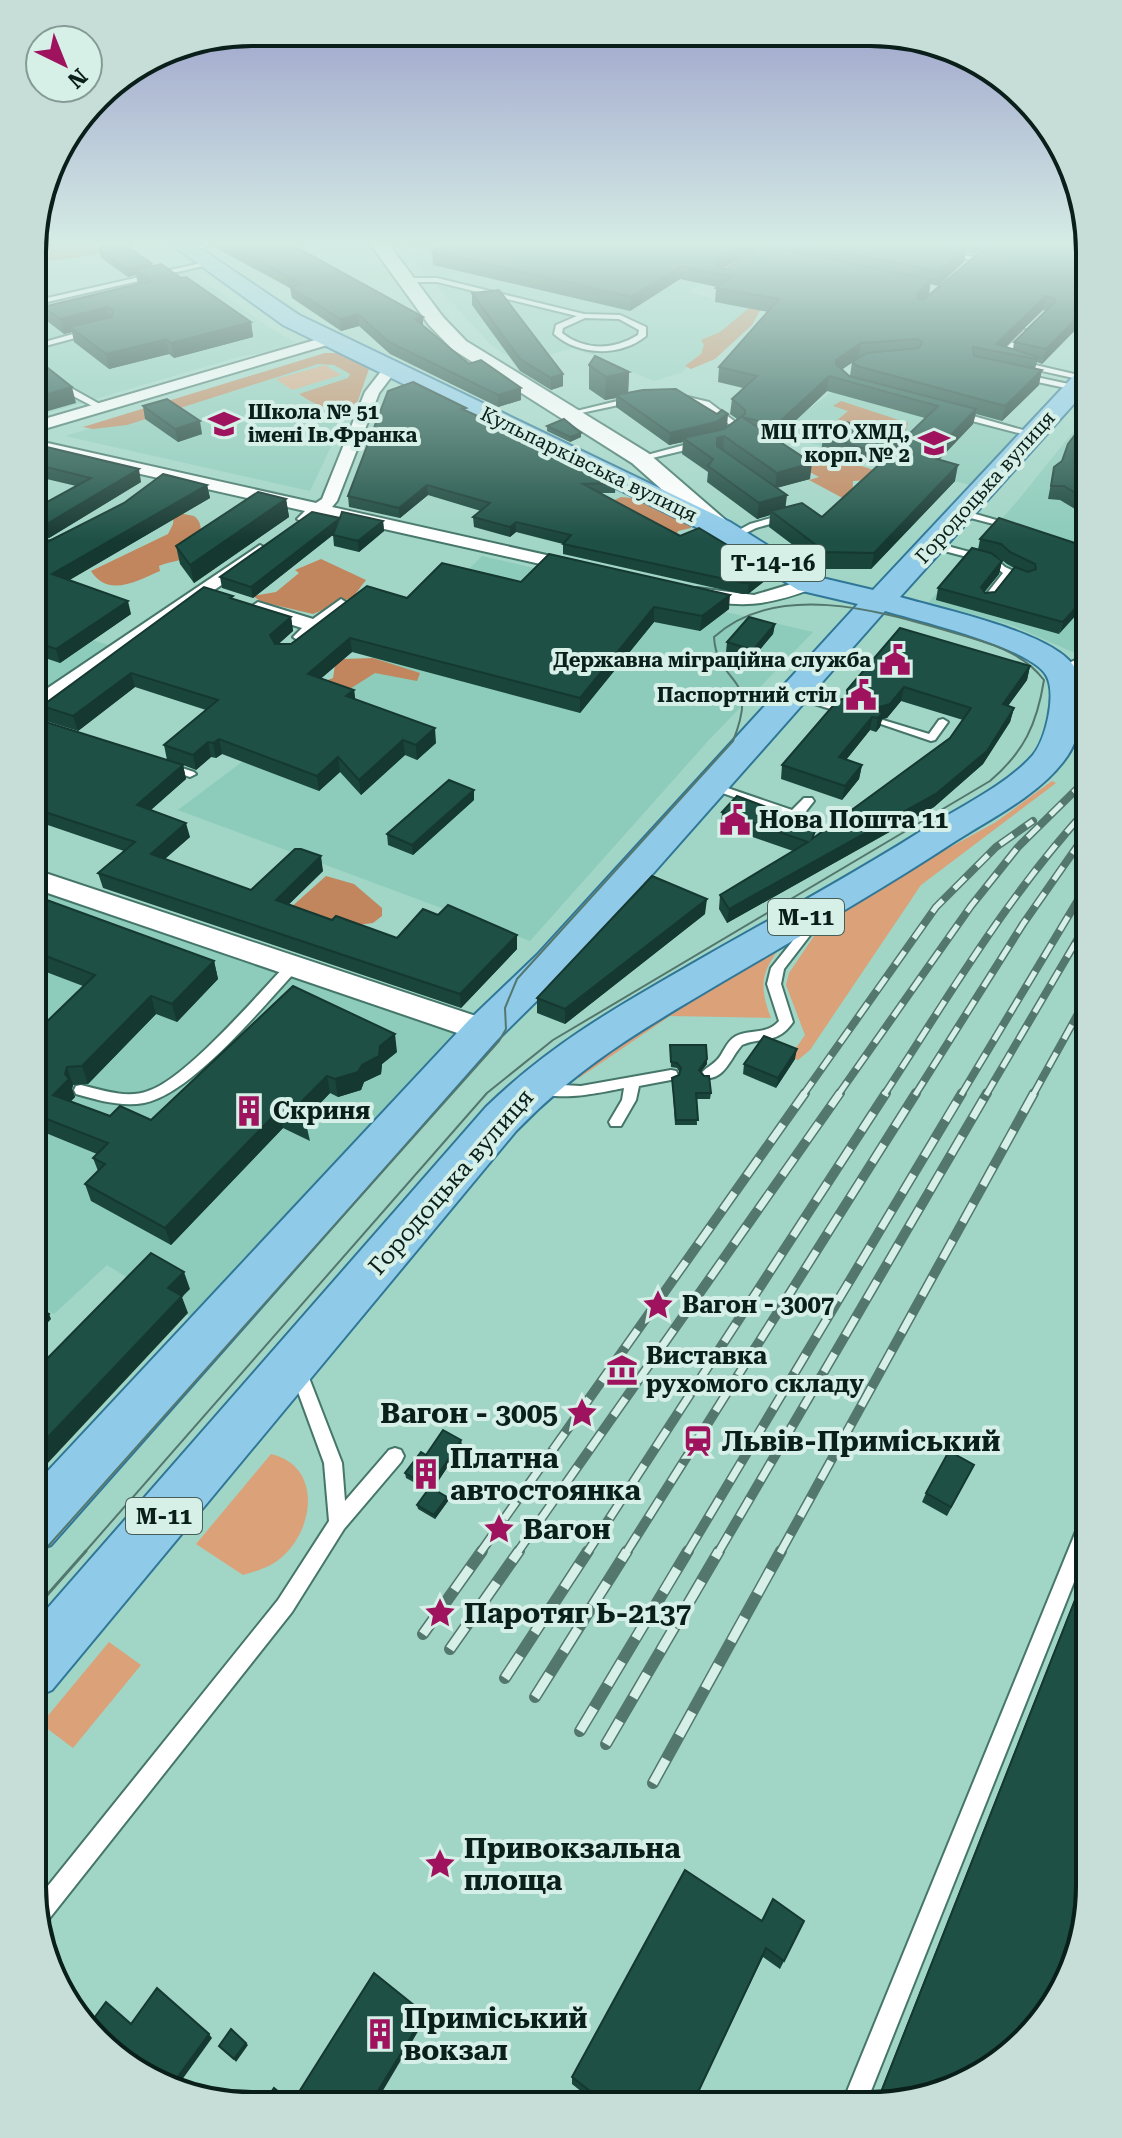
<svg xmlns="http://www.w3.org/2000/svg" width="1122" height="2138" viewBox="0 0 1122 2138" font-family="'Roboto Serif',serif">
	<rect width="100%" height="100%" fill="#a1d5c6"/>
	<g fill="#8dcbba">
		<polygon points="400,242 764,242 688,292 750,308 681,373 654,381 574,348 519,363 492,346 423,272"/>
		<polygon points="188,269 267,326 295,342 275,351 242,356 34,417 34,305"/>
		<polygon points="338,354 367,370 310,491 65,436"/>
		<polygon points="846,381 1025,431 973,486 776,434"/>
		<polygon points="1090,411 1090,640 1075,653 1014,626 929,602 1019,499"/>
		<polygon points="482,556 813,632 708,741 530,941 178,810 379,659"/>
		<polygon points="33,621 114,647 33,703"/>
		<polygon points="44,889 450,1028 460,1036 197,1321 107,1265 54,1314 33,1302 33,899"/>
	</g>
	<g fill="#dba179">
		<polygon points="325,365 341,375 292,390 276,379"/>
		<polygon points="1052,781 1056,783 921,885 810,1050 798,1060 790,1057 805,1035 786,985 789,973 814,936 835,918 889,881 996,822"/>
		<path d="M792,930C768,966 754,974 771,1018L670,1016L579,1078L575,1065Z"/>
		<path d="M271,1454C322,1466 315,1528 282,1557C271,1567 257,1571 243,1575L196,1544Z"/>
		<polygon points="109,1642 141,1665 73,1748 41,1724"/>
	</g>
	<g fill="#c1865d">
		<polygon points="34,242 153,242 81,257 34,263"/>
		<polygon points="755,303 763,305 752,325 715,359 691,369 685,366 701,354 704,345 701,340 720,332"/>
		<path d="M325,353H338L369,369L355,409C331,410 319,408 299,394L348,378L350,374L334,365L318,364L127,425L93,429L83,427Z"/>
		<polygon points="841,401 908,423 906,430 884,443 834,433 827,429 848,411 833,406"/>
		<path d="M789,455C829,467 849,454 891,479L853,481L852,503L809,480L819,477L794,464Z"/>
		<path d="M621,497C647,498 666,513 689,522L691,528L678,531L676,536L600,507Z"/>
		<path d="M174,512L194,516C208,526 198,549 184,558C177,562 167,562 159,566L160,571C137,581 108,598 91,571L168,534L173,524Z"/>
		<polygon points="321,559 366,580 353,597 313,614 262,602 253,596 276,592 299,573 295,570"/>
		<polygon points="373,658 420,673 417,681 375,673 345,692 320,683 333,678 335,665 343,659"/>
		<polygon points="326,876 354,884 382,908 382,916 373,923 336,928 289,909"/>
	</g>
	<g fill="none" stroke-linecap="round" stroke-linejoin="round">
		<defs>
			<g id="service">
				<polygon points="212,242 222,242 190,251 187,249"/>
				<polygon points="994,242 1001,242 975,261 943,253 946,251 974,257"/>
				<polygon points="210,261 212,264 34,305 34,301"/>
				<path d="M407,278H437L584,314L620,315L646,327V336C620,357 579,356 554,334L556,325L577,316L437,282H404ZM585,318L619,319L639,330L638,335C614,350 585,351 562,333L563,328Z"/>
				<polygon points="91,329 95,331 94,333 34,349 34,345"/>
				<polygon points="1024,330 1031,332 1005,358 1087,377 1087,381 997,361 997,357"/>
				<polygon points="1022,374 1078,386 1079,388 1075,390 1019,378 1019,374"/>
				<polygon points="56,383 62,383 105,407 98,409 56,387"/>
				<polygon points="675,394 709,402 742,427 733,436 727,436 726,434 733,427 703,406 675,398"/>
				<polygon points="634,397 637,397 637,401 572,415 568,413"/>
				<polygon points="365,408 369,410 368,412 294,420 290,418 294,416"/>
				<polygon points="953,412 959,412 1037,434 1030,436 953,416"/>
				<polygon points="699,441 703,444 702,446 640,461 636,458"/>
				<polygon points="959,511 965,511 1017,526 1009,528 959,515"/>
				<polygon points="785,514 790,517 788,519 756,528 736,538 728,536 750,524"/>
				<polygon points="33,537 57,543 59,545 54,548 33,543"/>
				<polygon points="932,542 996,559 1005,567 1031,579 1026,582 1011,576 990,603 982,603 981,601 1003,573 990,563 929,547 929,543"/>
				<polygon points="1090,653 1090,660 1079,666 1071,685 1063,685 1062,683 1071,662"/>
				<polygon points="793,691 844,707 845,709 840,712 789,696 789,692"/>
				<polygon points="943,719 948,722 935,740 931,741 878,723 883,720 929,734 939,720"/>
				<polygon points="167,763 194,772 196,774 190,777 163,768 161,766"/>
				<polygon points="710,782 792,810 804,798 812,798 814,801 803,815 792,818 706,787 706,783"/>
				<path d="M815,917L821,921L784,969L781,984L793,1022C777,1045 764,1036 742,1045C730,1058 725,1081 703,1078L701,1074C705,1068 711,1066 716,1061C724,1054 725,1042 736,1036C751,1029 767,1035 779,1021L767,984L771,968L811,918Z"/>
				<path d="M293,962L298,963L300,966L298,969C263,1006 192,1094 144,1103C121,1107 97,1100 76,1094L74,1090L76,1086L81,1085C102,1090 127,1099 148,1091C186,1079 258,994 288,963Z"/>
				<path d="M671,1070L676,1071L678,1075L676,1079L639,1086L636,1100L621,1126H611L609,1122L622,1100L624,1088C604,1092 551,1104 536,1089L543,1084L581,1086Z"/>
				<polygon points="298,1363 304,1365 306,1370 342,1463 345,1501 389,1450 395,1448 401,1450 404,1456 401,1462 344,1529 292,1612 45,1924 39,1926 35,1902 278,1600 329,1521 324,1463 290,1370 292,1365"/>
				<polygon points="1090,1511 1090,1542 865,2106 841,2106 1081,1519 1084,1513"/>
			</g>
			<g id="minor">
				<polygon points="329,336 336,340 334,343 34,432 34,422"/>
				<polygon points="391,364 398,368 379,393 337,501 332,507 582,563 585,567 582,571 576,572 322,515 306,524 297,519 305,511 34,450 34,440 316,503 322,499 365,392 386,365"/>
				<polygon points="260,545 269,550 266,554 40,711 33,713 33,698"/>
				<path d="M808,579L817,584L814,588C767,606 740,609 691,597L688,593L697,588L754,595Z"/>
				<polygon points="341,599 350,605 348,609 309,641 302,643 293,637 302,628 251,612 249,608 258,602 313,619"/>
			</g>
			<polygon id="tertiary" points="33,869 494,1022 499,1030 494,1038 483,1041 472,1038 33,888"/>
			<polygon id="secondary" points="369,242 387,242 443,317 466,341 648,453 729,523 733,528 729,533 711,533 632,463 452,349 429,325"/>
			<path id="primary" d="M168,242H191L299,315L730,522L818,577L873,590L1082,367L1090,365V386L900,597C941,609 1050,632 1073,665C1091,692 1083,737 1063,762C1036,797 988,820 951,844C875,894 795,939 717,985C641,1030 579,1066 516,1131L52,1690L32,1699V1626L486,1107C548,1047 608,1012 683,969C761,924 842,881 918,833C954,810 1006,786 1033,755C1046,739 1057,693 1046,675C1029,647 919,621 885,611L565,973L497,1040L51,1545L32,1552V1488L469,1020L537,955L858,604L798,590L710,534L283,325Z"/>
		</defs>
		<use href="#service" stroke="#457669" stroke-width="4"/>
		<use href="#minor" stroke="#457669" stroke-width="4"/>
		<use href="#tertiary" stroke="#457669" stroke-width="4"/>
		<use href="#secondary" stroke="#457669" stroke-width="4"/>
		<use href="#primary" stroke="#307797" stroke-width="4"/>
		<use href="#service" fill="#fff" fill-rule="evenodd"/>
		<use href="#minor" fill="#fff" fill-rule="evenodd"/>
		<use href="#tertiary" fill="#fff" fill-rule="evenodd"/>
		<use href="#secondary" fill="#fff" fill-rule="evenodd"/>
		<use href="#primary" fill="#8fcae9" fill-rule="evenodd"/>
		<path stroke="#53776d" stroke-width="2" d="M42,1553L499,1041L506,1029L505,1008L517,979L733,741C761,672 717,687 714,637C776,581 877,610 948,631C984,642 1020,649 1044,680C1037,724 1024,752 990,781L553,1040L487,1093L84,1553"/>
		<g stroke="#53776d" stroke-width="3">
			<polyline points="32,1564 44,1551"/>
			<polyline points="32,1612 86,1551"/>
		</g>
		<defs>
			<g id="rail-far2">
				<polyline points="803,1095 936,907 996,847 1033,821"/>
				<polyline points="838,1095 971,906 1018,847 1090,776"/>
				<path d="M884,1095C949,996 1009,893 1090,806"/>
				<polyline points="915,1095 1023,924 1090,828"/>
				<polyline points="961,1095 1090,880"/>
				<polyline points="986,1095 1090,918"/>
				<polyline points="1033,1095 1090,992"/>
			</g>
			<g id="rail-far1">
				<polyline points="480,1553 805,1093"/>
				<polyline points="517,1553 840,1093"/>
				<polyline points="587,1553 886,1093"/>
				<polyline points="626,1553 916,1093"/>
				<polyline points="687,1553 962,1093"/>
				<polyline points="718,1553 987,1093"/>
				<polyline points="780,1553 1034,1093"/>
			</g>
			<g id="rail">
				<polyline points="423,1634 482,1551"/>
				<polyline points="450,1649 519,1551"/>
				<polyline points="505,1678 588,1551"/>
				<polyline points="535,1697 627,1551"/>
				<polyline points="580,1731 688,1551"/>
				<polyline points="606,1744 719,1551"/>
				<polyline points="653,1783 781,1551"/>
			</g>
		</defs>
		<use href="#rail-far2" stroke="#53776d" stroke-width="8"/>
		<use href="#rail-far1" stroke="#53776d" stroke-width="10"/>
		<use href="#rail" stroke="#53776d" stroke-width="12"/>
		<use href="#rail-far2" stroke="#d6efe7" stroke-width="5" stroke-dasharray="16" stroke-linecap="butt"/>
		<use href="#rail-far1" stroke="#d6efe7" stroke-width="7" stroke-dasharray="21" stroke-linecap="butt"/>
		<use href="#rail" stroke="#d6efe7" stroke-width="9" stroke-dasharray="27" stroke-linecap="butt"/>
	</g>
	<g fill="#1a453b" fill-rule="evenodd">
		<polygon points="213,242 287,242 423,326 469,364 521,400 498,407 390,354 359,326 341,331 292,298 290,288 214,247"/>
		<path d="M451,242H766L761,245L771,247L772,242H990L973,254L966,252L964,262L938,286L930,284L929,294L922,300L1090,252V308L1087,311L1084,321L1042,364L1037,362L1035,369L1039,385L1002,421L976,414L973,424L939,460L955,481L871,569H819L818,564L769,527L770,515L757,519L707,482L708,472L682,454L683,442L669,445L616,407V398L605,400L589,389V365L629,372L628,393L727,427L737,419L730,414L732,399L743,388L718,382L719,367L768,312L715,302L716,288L717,287L680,279L630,311L433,265L432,251ZM757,247L727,269H724ZM1043,310L1046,311L1014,342L1013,349L1005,347ZM859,358L852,362L850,376L842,369ZM827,391L925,418L906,437H823L821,453L864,464L886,458L822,517L786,507L777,488L810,479L776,439Z"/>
		<polygon points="99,250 151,263 152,266 181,278 251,322 253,337 174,358 169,354 109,369 74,342 72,332 64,334 47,321 43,307 138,284 136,275 128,277 101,258"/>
		<polygon points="472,293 563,386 551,390 520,371 472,305"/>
		<polygon points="143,406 202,434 178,442 145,419"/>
		<polygon points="466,411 540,444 540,448 616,483 615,493 600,493 766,580 748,594 742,594 563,554 563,544 516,532 510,537 474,527 473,517 481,511 428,495 400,518 349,507 348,496"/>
		<polygon points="1090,422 1090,518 1060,500 1048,499 1054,467 1062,461 1081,432"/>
		<polygon points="547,426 581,437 570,442 547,431"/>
		<polygon points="34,444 141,482 49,538 33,535 34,504 40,506 76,486 34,476"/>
		<polygon points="207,485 210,498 69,580 131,614 60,663 33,654 33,549"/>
		<polygon points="286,499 289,517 194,583 180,564 176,546"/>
		<polygon points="340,518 383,521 384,531 359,552 334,546 333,535 253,598 222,588 220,577"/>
		<path d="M980,539L1090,548L1059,634L936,600L938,588L978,550ZM995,556L998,557L1007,564L1014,568L995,592L985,593L984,592L999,574L1002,561Z"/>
		<polygon points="521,582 729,609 700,631 654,622 580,713 352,652 321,678 354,690 355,700 436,743 417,760 405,755 361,795 340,772 319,791 222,754 216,758 211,757 196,770 183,765 186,779 151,810 190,837 165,859 251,890 323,871 289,904 332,920 397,938 438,915 517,935 517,949 461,1008 103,888 98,873 124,851 33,820 33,718 167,760 164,745 206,710 135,687 78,731 46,721 42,706 234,600 291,617 293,631 278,644 291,644 407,598"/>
		<polygon points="775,624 773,634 752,659 726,652 727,642"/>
		<polygon points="1030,666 1027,680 1008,706 1014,708 1010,722 983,764 934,807 727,923 719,909 720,895 793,851 721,826 722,812 815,837 950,738 963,720 901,701 887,718 882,719 880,727 876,732 870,730 846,760 862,765 859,779 842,800 781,779 782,765 845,699 847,690"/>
		<polygon points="474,800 413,855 388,845 387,834"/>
		<polygon points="33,895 214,961 218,979 177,1022 156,1014 88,1084 73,1085 72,1089 75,1097 70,1102 110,1116 151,1120 397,1052 382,1064 381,1074 364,1082 361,1090 338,1097 330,1093 305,1119 310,1141 283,1128 171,1245 91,1201 85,1184 98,1171 93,1158 97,1154 41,1131 33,1140 33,1035 83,986 33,967"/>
		<polygon points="705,914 565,1024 537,1013 537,998"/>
		<polygon points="670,1045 707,1064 701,1072 711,1093 710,1099 696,1099 697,1125 675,1125 672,1078 679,1075 680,1073 677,1068 671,1067"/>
		<polygon points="795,1059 776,1088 743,1074 744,1064"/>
		<polygon points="462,1445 433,1489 447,1497 448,1501 435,1519 418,1509 417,1505 428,1490 406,1478 405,1473"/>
		<polygon points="974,1465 947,1516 922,1502 926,1493"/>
		<polygon points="1090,1560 1090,1901 940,2094 875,2105"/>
		<polygon points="762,1921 804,1921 780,1969 763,1957 692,2105 672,2105 669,2103 668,2105 598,2105 572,2084 572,2077"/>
	</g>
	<g fill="#153830">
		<polygon points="746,242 766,242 716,273 717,260"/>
		<polygon points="976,242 990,242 973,254"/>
		<polygon points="966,248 964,262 938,286 940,272"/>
		<polygon points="151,263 153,271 135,270 136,275 128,277 126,269"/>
		<polygon points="681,266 680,279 630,311 631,297"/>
		<polygon points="931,280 929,294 915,307 917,293"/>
		<polygon points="1046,296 1043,310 1000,352 996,344"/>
		<polygon points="1090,297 1090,308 1087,311 1084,321 1042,364 1046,349"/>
		<polygon points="107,307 110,322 70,327 72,332 64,334 60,319"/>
		<polygon points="358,314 359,326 341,331 340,319"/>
		<polygon points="40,317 44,336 34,339 34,322"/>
		<polygon points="423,317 423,329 415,319"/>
		<polygon points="251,322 253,337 174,358 171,343"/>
		<polygon points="166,339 169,354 109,369 106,354"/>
		<polygon points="861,343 859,358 834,375 836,360"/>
		<polygon points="1042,370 1039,385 1002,421 1005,406"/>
		<polygon points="629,372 628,395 616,395 616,398 605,400 606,377"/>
		<polygon points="563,374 563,386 551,390 551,378"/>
		<polygon points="829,376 827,391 774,441 776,425"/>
		<polygon points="72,387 76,403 34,415 34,398"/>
		<polygon points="521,388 521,400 498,407 498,395"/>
		<polygon points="976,409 973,424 927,472 930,457"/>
		<polygon points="728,414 727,427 715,434 683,438 683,442 669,445 670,433"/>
		<polygon points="200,421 202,434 178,442 175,429"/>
		<polygon points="581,433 581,437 570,442 570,437"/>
		<polygon points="724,436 723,452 716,453 717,438"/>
		<polygon points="908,438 906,453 864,464 866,449"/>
		<polygon points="812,463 810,479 775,488 777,473"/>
		<polygon points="958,465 955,481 871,569 874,553"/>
		<polygon points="139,469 141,482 49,538 45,525"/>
		<polygon points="207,485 210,498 56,588 52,574"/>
		<polygon points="427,485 428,495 400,518 399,508"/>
		<polygon points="787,495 785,511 771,511 770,515 757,519 759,503"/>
		<polygon points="286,499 289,517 194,583 190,565"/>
		<polygon points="339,519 340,529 253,598 251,587"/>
		<polygon points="383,521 384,531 359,552 358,541"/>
		<polygon points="516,522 516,532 510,537 510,527"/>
		<polygon points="1002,561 999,574 979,599 981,587"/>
		<polygon points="767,569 766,580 748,594 749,583"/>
		<polygon points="1090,592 1090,600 1059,634 1063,622"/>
		<polygon points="730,595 729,609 700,631 702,616"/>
		<polygon points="128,601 131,614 60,663 56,649"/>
		<polygon points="654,607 654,622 580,713 580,698"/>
		<polygon points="291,617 293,631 272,650 270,635"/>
		<polygon points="775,624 773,634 752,659 753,650"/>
		<polygon points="350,638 352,652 310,688 308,674"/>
		<polygon points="1030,666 1027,680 999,718 1003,704"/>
		<polygon points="131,673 135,687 78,731 73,716"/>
		<polygon points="904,687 901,701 887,718 882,719 880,727 876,732 879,707"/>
		<polygon points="354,690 356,704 346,696"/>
		<polygon points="1014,708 1010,722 983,764 934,807 727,923 729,909"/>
		<polygon points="872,717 870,730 837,771 839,757"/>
		<polygon points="435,728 436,743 417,760 416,745"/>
		<polygon points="219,739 222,754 216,758 213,743"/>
		<polygon points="403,740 405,755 361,795 359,780"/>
		<polygon points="208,742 211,757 196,770 193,755"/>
		<polygon points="338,757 340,772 319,791 317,776"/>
		<polygon points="183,765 186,779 140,819 137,805"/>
		<polygon points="862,765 859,779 842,800 845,786"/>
		<polygon points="474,790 474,800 413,855 412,845"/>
		<polygon points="186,823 190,837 154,868 151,854"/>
		<polygon points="321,856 323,871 279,914 276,900"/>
		<polygon points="707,899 705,914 565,1024 565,1009"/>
		<polygon points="517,935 517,949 461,1008 460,994"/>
		<polygon points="214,961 218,979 177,1022 172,1004"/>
		<polygon points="151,996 156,1014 88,1084 82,1066"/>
		<polygon points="395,1034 397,1052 382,1064 381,1074 364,1082 361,1090 338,1097 335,1079 362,1065 380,1046"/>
		<polygon points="797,1049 795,1059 776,1088 778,1078"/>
		<polygon points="707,1059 707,1064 698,1075 699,1070"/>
		<polygon points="67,1067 73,1085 72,1089 75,1097 59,1113 53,1095 65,1074"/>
		<polygon points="327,1076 330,1093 305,1119 302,1101"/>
		<polygon points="279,1110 283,1128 171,1245 165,1228"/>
		<polygon points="34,1114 41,1131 33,1140 33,1115"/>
		<polygon points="184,1272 190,1289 182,1297 188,1313 32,1480 32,1454 168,1288"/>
		<polygon points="49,1314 51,1319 33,1338 33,1330"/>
		<polygon points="461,1440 462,1445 431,1492 430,1487"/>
		<polygon points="447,1497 448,1501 435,1519 434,1515"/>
		<polygon points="425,2014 426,2018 375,2104 370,2104"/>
		<polygon points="209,2034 212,2038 179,2084 174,2082"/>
		<polygon points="246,2043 248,2045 236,2062 234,2059"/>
	</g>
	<g fill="#1e5045" stroke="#153830" stroke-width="2">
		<polygon points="105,242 121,242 151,263 126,269 99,250"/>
		<polygon points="222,242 287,242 423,317 415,319 469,364 481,360 521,388 498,395 389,342 358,314 340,319 290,287 302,284"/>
		<polygon points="451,242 746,242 717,260 717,268 727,269 761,245 931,280 917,293 918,299 923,300 992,242 1088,242 1090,252 1090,297 1082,306 1088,307 1046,349 1014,342 1054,303 1055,299 1046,296 996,344 1038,357 1036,359 973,347 974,356 1042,370 1005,406 857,366 852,362 867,353 919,348 922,342 917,339 861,343 836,360 836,364 849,376 976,409 930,457 958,465 874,553 821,552 820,548 771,511 802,503 822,517 908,438 866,449 823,437 842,421 906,437 938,406 829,376 776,425 742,417 812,463 777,473 724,436 717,438 717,446 787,495 759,503 708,466 713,459 683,438 724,429 745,414 745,410 732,399 757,376 719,367 779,299 716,288 732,277 681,266 631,297 432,251"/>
		<polygon points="795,242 938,242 966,248 940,272"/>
		<polygon points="161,264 181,278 186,277 251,322 171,343 166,339 106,354 70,327 112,317 113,310 107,307 60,319 43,307 151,281 135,270"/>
		<polygon points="499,290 563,374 551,378 520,359 472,293"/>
		<polygon points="34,316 40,317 40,320 34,322"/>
		<polygon points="595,356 629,372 606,377 589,365"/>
		<polygon points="34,357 72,387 34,398"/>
		<polygon points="413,382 466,408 462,409 540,444 536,446 616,483 583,484 680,536 699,528 767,569 749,583 743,583 563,544 571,535 516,522 510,527 473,517 490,503 427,485 399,508 348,496 388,391"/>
		<polygon points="676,389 717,414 722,410 728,414 716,422 670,433 616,395 643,390"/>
		<polygon points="167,399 200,421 175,429 143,406"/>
		<polygon points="564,419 581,433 570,437 547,426"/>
		<polygon points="1090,422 1090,502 1064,486 1051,486 1054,467 1062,461 1068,444 1078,431 1081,432"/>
		<polygon points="34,444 139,469 45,525 34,523 34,504 40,506 91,478 34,464"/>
		<polygon points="163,474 207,485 52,574 128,601 56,649 33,641 33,549 124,503"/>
		<polygon points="258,492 286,499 190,565 176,546"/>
		<polygon points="312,512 340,518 342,512 383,521 358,541 333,535 339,519 251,587 220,577"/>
		<polygon points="999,518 1090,548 1090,592 1063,622 938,588 972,548 991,553 1002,561 981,587 985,593 995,592 1015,567 1028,572 1036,569 1035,564 1010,552 1001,544 980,539"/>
		<polygon points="549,554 730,595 702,616 654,607 580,698 350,638 308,674 354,690 346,696 435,728 416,745 403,740 359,780 338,757 317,776 219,739 213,743 208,742 193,755 164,745 218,700 131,673 73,716 42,706 204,587 233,596 230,598 291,617 270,635 275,644 291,644 367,586 407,598 442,563 521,582"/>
		<polygon points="749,617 775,624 753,650 727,642"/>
		<polygon points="900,628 1030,666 1003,704 1014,708 987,751 937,793 729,909 720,895 808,842 722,812 737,796 817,826 812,839 950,738 971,708 904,687 890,704 879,707 878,711 883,713 878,718 872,717 839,757 862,765 845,786 782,765 838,700 849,698 847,690"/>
		<polygon points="33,718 183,765 137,805 186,823 151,854 251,890 295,849 301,849 321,856 276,900 332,920 336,916 397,938 423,909 438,915 448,905 517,935 460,994 98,873 135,842 33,808"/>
		<polygon points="449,780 474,790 412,845 387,834"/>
		<polygon points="652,876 707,899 565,1009 537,998"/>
		<polygon points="33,895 214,961 172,1004 151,996 82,1066 67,1067 65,1074 69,1079 53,1095 110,1116 120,1106 151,1120 293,986 395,1034 380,1046 379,1056 362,1065 358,1072 335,1079 327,1076 302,1101 306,1123 279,1110 165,1228 85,1184 105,1164 93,1158 108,1143 34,1114 33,1115 33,1035 95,975 33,951"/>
		<polygon points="764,1036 797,1049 778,1078 744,1064"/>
		<polygon points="670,1045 706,1045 707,1059 699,1070 704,1076 709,1076 711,1093 696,1093 698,1120 676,1120 672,1078 679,1075 681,1068 677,1063 671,1062"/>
		<polygon points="151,1253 184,1272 168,1288 182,1296 32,1454 33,1373"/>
		<polygon points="33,1305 49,1314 33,1330"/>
		<polygon points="443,1430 461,1440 430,1487 405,1473 421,1452 426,1455"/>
		<polygon points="949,1451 974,1465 951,1507 926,1493"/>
		<polygon points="430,1487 447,1497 434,1515 417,1505"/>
		<polygon points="1090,1562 1090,1901 1044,2020 940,2094 876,2105"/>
		<polygon points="685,1870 762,1921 773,1899 804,1921 784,1961 766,1948 692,2105 683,2105 671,2097 667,2105 608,2105 572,2077"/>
		<polygon points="374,1973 425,2014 370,2104 263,2104 274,2088 292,2103"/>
		<polygon points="157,1988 209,2034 174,2082 107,2052 89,2025 106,2002 131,2024"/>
		<polygon points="231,2029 246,2043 234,2059 219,2046"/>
	</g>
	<linearGradient id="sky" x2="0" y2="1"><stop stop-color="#9ba0ca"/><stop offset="0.45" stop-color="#d5ece5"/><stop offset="1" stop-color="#d5ece5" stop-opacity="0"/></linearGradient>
	<rect width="1122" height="541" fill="url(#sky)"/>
	<defs>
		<symbol id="school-bare" viewBox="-9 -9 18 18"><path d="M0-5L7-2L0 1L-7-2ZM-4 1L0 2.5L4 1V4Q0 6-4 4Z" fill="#9f135e" stroke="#d6efe7" stroke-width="2.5" paint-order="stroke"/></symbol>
		<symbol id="university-bare" viewBox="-9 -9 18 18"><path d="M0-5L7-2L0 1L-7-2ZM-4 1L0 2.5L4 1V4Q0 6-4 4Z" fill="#9f135e" stroke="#d6efe7" stroke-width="2.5" paint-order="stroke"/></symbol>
		<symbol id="civic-bare" viewBox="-9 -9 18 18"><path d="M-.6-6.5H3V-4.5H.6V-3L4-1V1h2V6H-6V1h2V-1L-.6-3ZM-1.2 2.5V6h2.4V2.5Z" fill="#9f135e" stroke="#d6efe7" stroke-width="2.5" paint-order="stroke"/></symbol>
		<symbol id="building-bare" viewBox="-9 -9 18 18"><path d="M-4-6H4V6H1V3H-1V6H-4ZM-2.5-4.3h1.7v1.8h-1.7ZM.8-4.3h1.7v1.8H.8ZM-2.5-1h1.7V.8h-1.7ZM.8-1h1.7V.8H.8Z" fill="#9f135e" stroke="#d6efe7" stroke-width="2.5" paint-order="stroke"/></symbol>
		<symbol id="sight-bare" viewBox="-9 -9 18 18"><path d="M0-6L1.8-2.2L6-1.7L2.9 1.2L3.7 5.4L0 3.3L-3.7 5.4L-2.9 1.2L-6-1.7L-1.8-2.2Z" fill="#9f135e" stroke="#d6efe7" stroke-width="2.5" paint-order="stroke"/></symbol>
		<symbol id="museum-bare" viewBox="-9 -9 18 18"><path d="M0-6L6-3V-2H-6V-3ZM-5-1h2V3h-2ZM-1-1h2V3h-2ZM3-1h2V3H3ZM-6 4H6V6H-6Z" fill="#9f135e" stroke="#d6efe7" stroke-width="2.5" paint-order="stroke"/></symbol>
		<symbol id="station-bare" viewBox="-9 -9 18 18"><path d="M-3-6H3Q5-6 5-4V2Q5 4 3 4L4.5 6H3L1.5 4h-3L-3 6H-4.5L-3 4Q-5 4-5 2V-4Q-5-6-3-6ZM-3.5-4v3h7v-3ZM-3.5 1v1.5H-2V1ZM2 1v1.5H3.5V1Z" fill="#9f135e" stroke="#d6efe7" stroke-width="2.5" paint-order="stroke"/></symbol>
	</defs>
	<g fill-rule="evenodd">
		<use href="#school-bare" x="202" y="402" width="44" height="44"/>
		<use href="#university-bare" x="912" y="421" width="44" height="44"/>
		<use href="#civic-bare" x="873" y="638" width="44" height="44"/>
		<use href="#civic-bare" x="839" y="673" width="44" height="44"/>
		<use href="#civic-bare" x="713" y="798" width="44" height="44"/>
		<use href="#building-bare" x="227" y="1089" width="44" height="44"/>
		<use href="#sight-bare" x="636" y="1283" width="44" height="44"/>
		<use href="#museum-bare" x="600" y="1348" width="44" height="44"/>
		<use href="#sight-bare" x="560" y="1391" width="44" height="44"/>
		<use href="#station-bare" x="676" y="1419" width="44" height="44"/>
		<use href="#building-bare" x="404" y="1452" width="44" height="44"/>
		<use href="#sight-bare" x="477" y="1507" width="44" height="44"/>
		<use href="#sight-bare" x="418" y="1591" width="44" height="44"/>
		<use href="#sight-bare" x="418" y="1842" width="44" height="44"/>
		<use href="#building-bare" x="358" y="2012" width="44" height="44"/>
	</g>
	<g text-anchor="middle" stroke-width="8" stroke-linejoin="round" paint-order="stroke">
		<g font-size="20" font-weight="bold" fill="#0a1f1a" stroke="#d6efe7" text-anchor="end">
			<text x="248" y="419" text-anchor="start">Школа № 51<tspan x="248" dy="23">імені Ів.Франка</tspan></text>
			<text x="910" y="439">МЦ ПТО ХМД,<tspan x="910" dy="23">корп. № 2</tspan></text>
			<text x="871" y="667">Державна міграційна служба</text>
			<text x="837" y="702">Паспортний стіл</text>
		</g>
		<g font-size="20" fill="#0a1f1a" stroke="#d6efe7">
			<text transform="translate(589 464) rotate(26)" y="7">Кульпарківська вулиця</text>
			<text transform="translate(985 487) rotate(-48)" y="7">Городоцька вулиця</text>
		</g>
		<g fill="#d6efe7" stroke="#475d58" stroke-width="2">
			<rect x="721" y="545" width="104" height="36" rx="6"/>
			<rect x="768" y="899" width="76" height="36" rx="6"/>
			<rect x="126" y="1498" width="76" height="36" rx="6"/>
		</g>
		<g font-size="22" font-weight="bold" fill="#0a1f1a">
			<text x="773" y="571">Т-14-16</text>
			<text x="806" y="925">М-11</text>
			<text x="164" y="1524">М-11</text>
		</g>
		<g font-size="24" font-weight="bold" fill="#0a1f1a" stroke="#d6efe7" text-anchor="start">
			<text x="759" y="828">Нова Пошта 11</text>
			<text x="273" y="1119">Скриня</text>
			<text x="682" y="1313">Вагон - 3007</text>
			<text x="646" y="1364">Виставка<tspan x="646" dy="28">рухомого складу</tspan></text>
		</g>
		<g font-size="24" fill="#0a1f1a" stroke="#d6efe7">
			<text transform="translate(451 1182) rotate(-49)" y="8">Городоцька вулиця</text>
		</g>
		<g font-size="28" font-weight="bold" fill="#0a1f1a" stroke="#d6efe7" text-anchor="start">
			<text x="558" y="1423" text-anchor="end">Вагон - 3005</text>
			<text x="722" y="1451">Львів-Приміський</text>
			<text x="450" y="1468">Платна<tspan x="450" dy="32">автостоянка</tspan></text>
			<text x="523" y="1539">Вагон</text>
			<text x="464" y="1623">Паротяг Ь-2137</text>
			<text x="464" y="1858">Привокзальна<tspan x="464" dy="32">площа</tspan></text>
			<text x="404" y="2028">Приміський<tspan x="404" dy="32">вокзал</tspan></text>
		</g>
	</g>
	<path d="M0 0H1122V2138H0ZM252 46H870A206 206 0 0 1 1076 252V1886A206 206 0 0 1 870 2092H252A206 206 0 0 1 46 1886V252A206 206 0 0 1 252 46Z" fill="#c6ded7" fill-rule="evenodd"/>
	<path fill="none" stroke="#0a1f1a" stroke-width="4" d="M252 46H870A206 206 0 0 1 1076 252V1886A206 206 0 0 1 870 2092H252A206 206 0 0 1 46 1886V252A206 206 0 0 1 252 46Z"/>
	<g transform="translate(64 64) rotate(137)"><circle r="38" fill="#d6efe7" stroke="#849c95" stroke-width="2"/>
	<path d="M0-6L14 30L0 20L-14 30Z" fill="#9f135e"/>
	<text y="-12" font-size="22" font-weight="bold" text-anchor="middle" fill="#0a1f1a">N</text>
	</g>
</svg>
